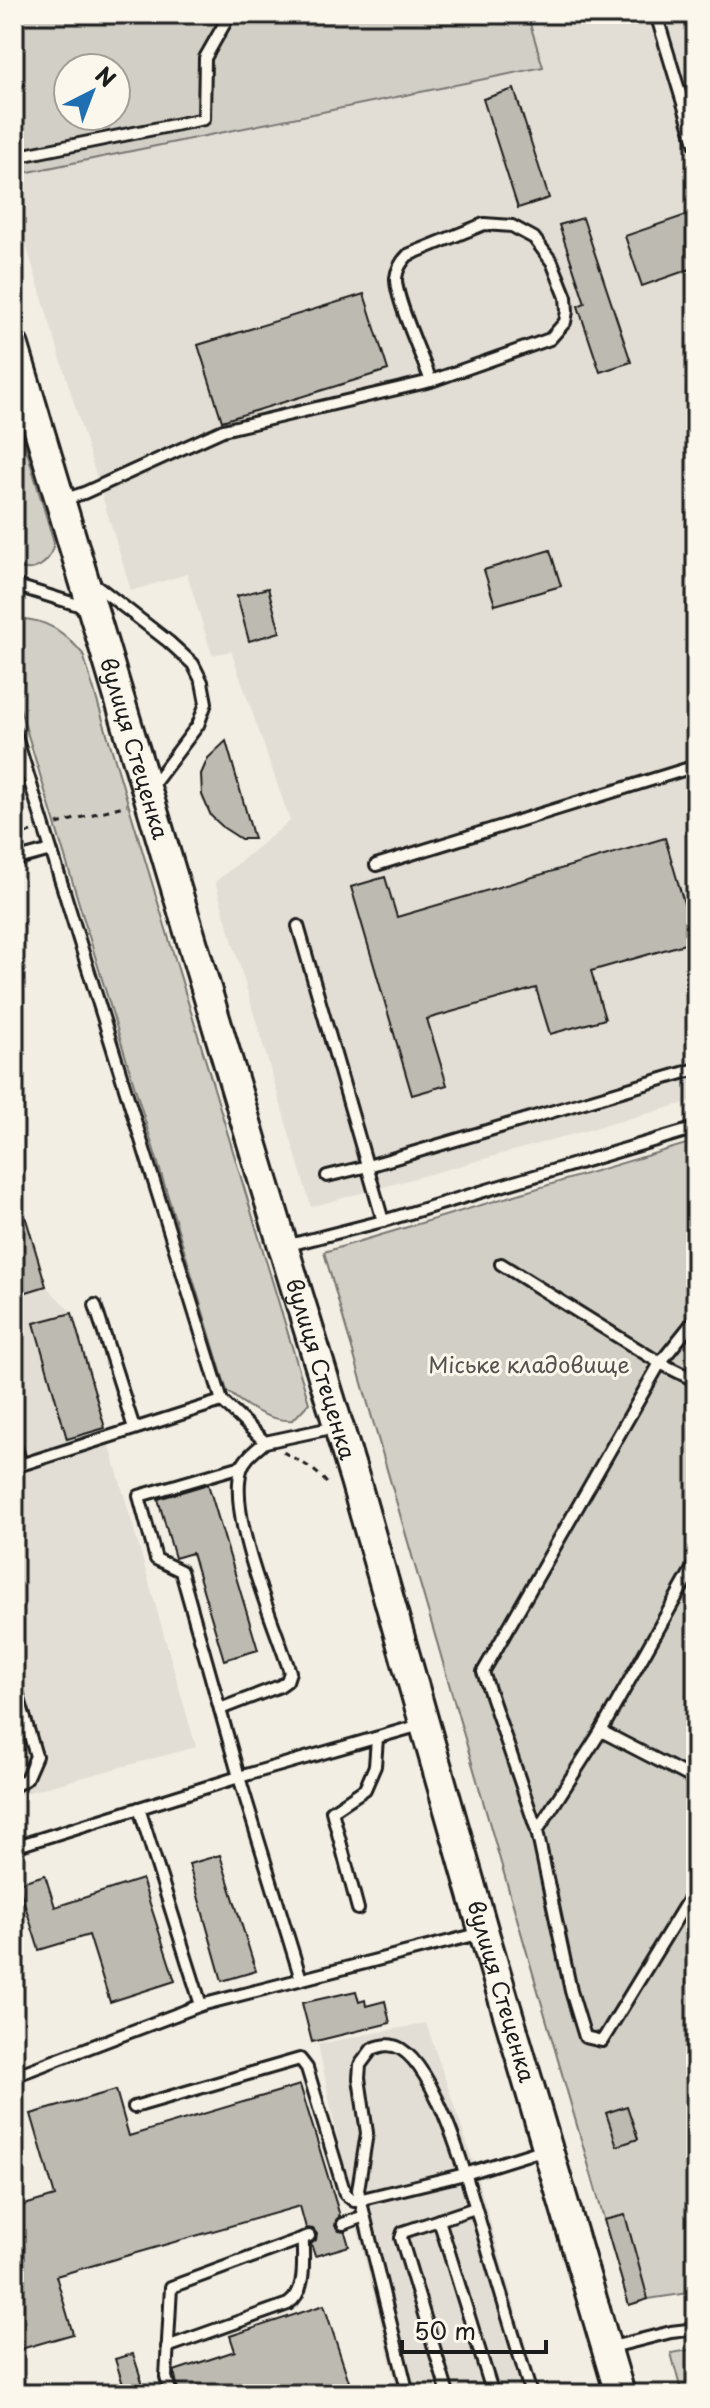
<svg xmlns="http://www.w3.org/2000/svg" width="710" height="2408" viewBox="0 0 710 2408" font-family="'Playpen Sans',sans-serif">
	<rect width="100%" height="100%" fill="#f2eee4"/>
	<filter id="ink" filterUnits="userSpaceOnUse"><feTurbulence type="fractalNoise" baseFrequency=".0125" numOctaves="2"/><feDisplacementMap in="SourceGraphic" scale="16" xChannelSelector="R" yChannelSelector="G"/><feConvolveMatrix kernelMatrix="1 2 1 2 8 2 1 2 1" color-interpolation-filters="sRGB"/></filter>
	<g filter="url(#ink)">
		<g fill="#e2ded5">
			<polygon points="527,14 696,14 696,1100 311,1207 215,882 290,821 231,651 212,655 187,574 131,591 14,205 14,175 542,67"/>
			<polygon points="14,1179 46,1286 72,1313 196,1747 14,1796"/>
			<polygon points="426,2023 471,2155 540,2394 398,2394 348,2190 318,2044"/>
		</g>
		<g fill="#d2cfc6" stroke="#777671" stroke-width="2" fill-rule="evenodd">
			<path d="M14,14H527L543,67L14,175ZM68,68H116V116H68Z"/>
			<path d="M14,407L54,543C50,564 34,576 14,565Z"/>
			<path d="M19,619C48,619 65,633 83,654L309,1403L293,1420C269,1422 245,1406 227,1391L14,689V621Z"/>
			<polygon points="696,1141 696,2292 648,2299 629,2305 324,1252"/>
			<polygon points="696,2349 696,2394 682,2394 671,2353"/>
		</g>
		<g fill="#bdbab1" stroke="#1c1c1c" stroke-width="2">
			<polygon points="514,89 549,198 518,208 483,99"/>
			<polygon points="692,213 696,226 696,267 642,286 625,236"/>
			<polygon points="583,218 631,362 600,372 578,306 585,303 559,225"/>
			<polygon points="364,294 388,370 222,421 198,345"/>
			<polygon points="550,550 561,586 495,605 484,570"/>
			<polygon points="268,588 280,632 249,641 237,596"/>
			<polygon points="226,741 254,839 241,839 224,828 211,816 202,795 201,774 208,758"/>
			<polygon points="665,838 695,941 591,971 605,1019 550,1034 536,988 427,1019 447,1085 412,1095 351,887 385,877 397,917"/>
			<polygon points="14,1192 18,1192 46,1286 14,1296"/>
			<polygon points="72,1313 105,1428 67,1439 34,1323"/>
			<polygon points="208,1484 258,1650 224,1660 192,1553 175,1558 158,1499"/>
			<polygon points="220,1855 256,1971 222,1981 189,1864"/>
			<polygon points="45,1875 55,1907 142,1879 175,1981 110,2002 89,1935 39,1950 18,1883"/>
			<polygon points="356,1991 359,2002 365,2000 366,2006 385,2001 390,2023 312,2042 302,2003"/>
			<polygon points="300,2085 340,2216 336,2220 335,2226 339,2231 345,2232 349,2246 315,2256 311,2244 316,2240 317,2234 313,2229 306,2228 300,2206 56,2276 73,2334 14,2351 14,2208 55,2196 31,2114 116,2090 129,2136"/>
			<polygon points="627,2106 638,2139 617,2146 606,2113"/>
			<polygon points="625,2215 648,2299 629,2305 604,2220"/>
			<polygon points="324,2305 353,2394 179,2394 174,2371 235,2351 230,2336"/>
			<polygon points="133,2354 146,2394 126,2394 115,2359"/>
		</g>
		<g fill="none" stroke-linecap="round" stroke-linejoin="round">
			<defs>
				<g id="lane">
					<polyline points="656,14 696,146"/>
					<polyline points="14,157 204,119 205,58 230,14"/>
					<path d="M62,500L84,493L223,430L431,381L550,339L565,322L567,311L566,297L552,262L534,238L512,226L484,224L408,255C402,261 397,269 396,278C395,298 423,359 431,381"/>
					<polyline points="92,582 169,642 193,664 202,682 206,703 198,725 149,790"/>
					<polyline points="14,585 88,608"/>
					<polyline points="14,730 222,1401 265,1442 336,1427"/>
					<polyline points="14,860 51,850"/>
					<polyline points="376,865 696,766"/>
					<polyline points="298,926 383,1221"/>
					<polyline points="327,1176 368,1166 696,1069"/>
					<polyline points="285,1246 383,1221 696,1128"/>
					<polyline points="501,1264 660,1363 696,1381"/>
					<polyline points="95,1305 134,1428"/>
					<polyline points="696,1318 660,1363 483,1672 537,1831 571,1991 585,2037 602,2041 696,1887"/>
					<polyline points="14,1441 21,1464"/>
					<polyline points="242,1466 139,1496 156,1559 181,1571 239,1777 301,1979"/>
					<polyline points="14,1467 222,1401"/>
					<polyline points="14,1682 36,1756 26,1779 14,1786"/>
					<path d="M220,1709L280,1686L287,1681L290,1672C274,1623 228,1518 241,1470C244,1458 256,1450 265,1442"/>
					<polyline points="601,1731 696,1780"/>
					<polyline points="139,1808 201,2005"/>
					<polyline points="537,1831 601,1731 696,1562"/>
					<polyline points="14,1847 239,1777 424,1724"/>
					<polyline points="358,1909 332,1811 365,1789 375,1766 377,1738"/>
					<polyline points="14,2076 201,2005 482,1933"/>
					<polyline points="134,2107 300,2059 307,2068 345,2194 354,2201 465,2174 545,2149"/>
					<polyline points="439,2220 493,2394"/>
					<polyline points="343,2224 364,2216"/>
					<path d="M167,2347L288,2304C308,2290 302,2260 303,2238"/>
					<polyline points="608,2348 671,2332 696,2329"/>
					<polyline points="171,2394 166,2377 171,2287 309,2236"/>
					<path d="M408,2394L358,2190L367,2133L359,2078L360,2065L372,2049C382,2045 391,2043 401,2049C442,2074 475,2207 489,2254C503,2300 517,2347 531,2394"/>
					<polyline points="448,2394 401,2238 403,2232 475,2208"/>
				</g>
				<g id="secondary">
					<path id="s1" d="M14,346L283,1246L355,1480L484,1933L620,2394"/>
				</g>
			</defs>
			<use href="#lane" stroke="#1c1c1c" stroke-width="16"/>
			<use href="#secondary" stroke="#1c1c1c" stroke-width="34"/>
			<g stroke="#1c1c1c" stroke-width="3" stroke-dasharray="6 6" stroke-linecap="butt">
				<polyline points="57,824 127,805"/>
				<polyline points="14,837 31,832"/>
				<path d="M283,1452C301,1462 320,1471 330,1488"/>
			</g>
			<use href="#lane" stroke="#fbf7ec" stroke-width="10"/>
			<use href="#secondary" stroke="#fbf7ec" stroke-width="28"/>
		</g>
	</g>
	<g text-anchor="middle" stroke-width="6" stroke-linejoin="round" paint-order="stroke">
		<g font-size="22" fill="#1c1c1c" stroke="#fbf7ec">
			<text dy="8" stroke="none"><textPath href="#s1" startOffset="420">вулиця Стеценка</textPath></text>
			<text dy="8" stroke="none"><textPath href="#s1" startOffset="1068">вулиця Стеценка</textPath></text>
			<text dy="8" stroke="none"><textPath href="#s1" startOffset="1716">вулиця Стеценка</textPath></text>
		</g>
		<g font-size="22" fill="#53524f" stroke="#fbf7ec">
			<text x="529" y="1373">Міське кладовище</text>
		</g>
	</g>
	<rect width="710" height="2408" fill="none" stroke="#fbf7ec" stroke-width="48"/>
	<rect x="24" y="24" width="662" height="2360" fill="none" stroke="#1c1c1c" stroke-width="3" filter="url(#ink)"/>
	<g transform="translate(92 92) rotate(42)"><circle r="38" fill="#fbf7ec" stroke="#a29f99" stroke-width="2"/>
	<path d="M0-6L14 30L0 20L-14 30Z" fill="#1f6fb2"/>
	<text y="-12" font-size="22" font-weight="bold" text-anchor="middle" fill="#1c1c1c">N</text>
	</g>
	<path d="M402 2340v12h144v-12" fill="none" stroke="#1c1c1c" stroke-width="4"/>
	<text x="414" y="2340" font-size="24" fill="#1c1c1c" stroke="#fbf7ec" stroke-width="6" paint-order="stroke">50 m</text>
</svg>
